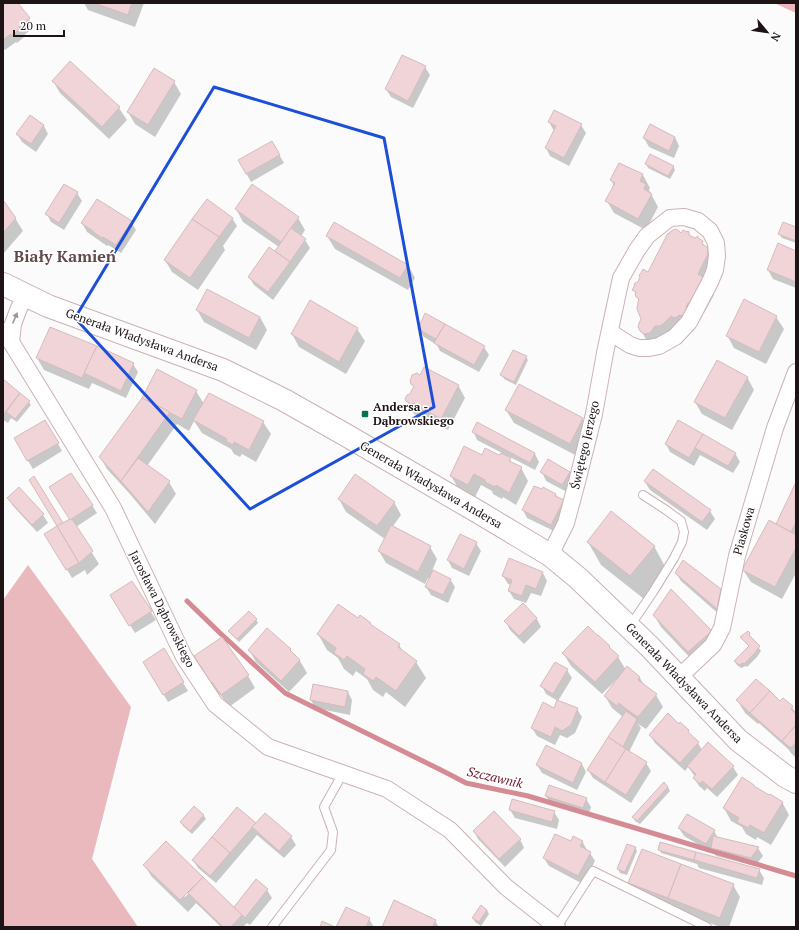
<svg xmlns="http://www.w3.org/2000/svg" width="799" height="930" viewBox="0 0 799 930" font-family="'PT Serif',serif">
	<rect width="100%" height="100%" fill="#fbfbfb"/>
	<g fill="#eab9be">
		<polygon points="774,3 796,3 796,13"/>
		<polygon points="28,565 131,707 92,859 138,927 3,927 3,600"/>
	</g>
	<g fill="#0003" fill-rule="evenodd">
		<polygon points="5,3 16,3 29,19 34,27 23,36 24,37 17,43 16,42 5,50 3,48 3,4"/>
		<polygon points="84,3 144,3 135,27 88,10"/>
		<polygon points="425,67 430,75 413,108 391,97 386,89"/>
		<polygon points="53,81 119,108 127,120 109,139 60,93"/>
		<polygon points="174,82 181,94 155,137 135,124 128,112"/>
		<polygon points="30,116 44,126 48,134 36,152 22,142 17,134"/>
		<polygon points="549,122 581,125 586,133 569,166 550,156 546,148 554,131"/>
		<polygon points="650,126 675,137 679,146 674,158 649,147 644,138"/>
		<polygon points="272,142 284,163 251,182 239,160"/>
		<polygon points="619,164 643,175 650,188 649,190 658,207 646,230 614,213 607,201 614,186 611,180"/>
		<polygon points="646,164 673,166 675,170 670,179 648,168"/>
		<polygon points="77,193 82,201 64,230 51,222 47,214"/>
		<polygon points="3,202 15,218 23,231 3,254"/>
		<polygon points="236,209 298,218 305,230 301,236 305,240 310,248 273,300 254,285 249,277 275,253 279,247 243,222"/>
		<polygon points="232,218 237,226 223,246 225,250 198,290 172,272 165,260"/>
		<polygon points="131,222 136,230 121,253 108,245 107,246 87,232 82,223"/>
		<polygon points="796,228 796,243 782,238 779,234"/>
		<polygon points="688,233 691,237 702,242 717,267 709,287 714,295 704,313 703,312 700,317 701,319 697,319 695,325 696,327 692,332 689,331 651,349 640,328 642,319 639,301 634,290 639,283 649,273 681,234"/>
		<polygon points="327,236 408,265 415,278 408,290 335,249"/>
		<polygon points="796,252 796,288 773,279 768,270"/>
		<polygon points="197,310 260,317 267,330 256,350 204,322"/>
		<polygon points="425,315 484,347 489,355 479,372 440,351 437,345 424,337 419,329"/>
		<polygon points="776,317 784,329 766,364 734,348 727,335"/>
		<polygon points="357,329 365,341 346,374 299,347 292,334"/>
		<polygon points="526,357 528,360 516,385 504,379 502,375"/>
		<polygon points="37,358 133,364 138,372 126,398 92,383 89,389 44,370"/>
		<polygon points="747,377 754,390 732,430 702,414 695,402"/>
		<polygon points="3,380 29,402 31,405 17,422 11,418 8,423 3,420"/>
		<polygon points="412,384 458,385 465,398 448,430 421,415 418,416 414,414 407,401 414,388"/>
		<polygon points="196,391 204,404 263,422 271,434 256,462 242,454 240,457 234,454 231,449 202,433 194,421 189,431 177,424 147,466 169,482 176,494 155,524 129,493 107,469 100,457"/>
		<polygon points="506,410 582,419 589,432 577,456 514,423"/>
		<polygon points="45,421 62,451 33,469 15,439"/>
		<polygon points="678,422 735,453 740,462 733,473 700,455 694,466 670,452 666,444"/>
		<polygon points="477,423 535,454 539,462 535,470 508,456 512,463 521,468 528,481 516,505 503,497 502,499 493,494 492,491 481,485 475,497 458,488 451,476 483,456 500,457 502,453 477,440 473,431"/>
		<polygon points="542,472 569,472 574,480 567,492 546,481"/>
		<polygon points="645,482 710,511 715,519 707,530 650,490"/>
		<polygon points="796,484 796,573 782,599 751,582 743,570 777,525"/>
		<polygon points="556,495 558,498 563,501 568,509 556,532 527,518 523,510"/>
		<polygon points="55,496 92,505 97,513 76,527 99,564 87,575 85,570 72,578 46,534 71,520"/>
		<polygon points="8,498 43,515 48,523 37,532 13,506"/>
		<polygon points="339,499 394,502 401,515 393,526 430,547 437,559 432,571 450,579 455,587 448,603 431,595 426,587 430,579 428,578 425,584 386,563 379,551 385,539 346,512"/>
		<polygon points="460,535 476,543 481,551 469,576 452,568 448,560"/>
		<polygon points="588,542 654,546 667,570 644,599 601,565"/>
		<polygon points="543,573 547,581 541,596 531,593 526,603 514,599 509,591 511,585 508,584 503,576"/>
		<polygon points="676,573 720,590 725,598 721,616 681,581"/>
		<polygon points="132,582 156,620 135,633 116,603"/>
		<polygon points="523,605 537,619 541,627 524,644 510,630 506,622"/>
		<polygon points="654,615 711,631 718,644 696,664 661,627"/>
		<polygon points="256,619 258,623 239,642 232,635 229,631"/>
		<polygon points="358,619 370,624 371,626 399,645 404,653 416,662 426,678 405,707 386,692 383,697 373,690 367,679 356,671 353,676 344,669 338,658 327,650 318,634"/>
		<polygon points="749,634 761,651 757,657 747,667 746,666 741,668 737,665 735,662 750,647 744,641 742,638"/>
		<polygon points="222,638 248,676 255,688 229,707 220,694 219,695 203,669"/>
		<polygon points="609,647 612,650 618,657 626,670 627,668 640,678 645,687 656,695 663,707 646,729 638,724 641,728 629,752 646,763 651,771 631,803 593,778 588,770 623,717 612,708 605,696 618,680 617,679 602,694 571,666 563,653"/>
		<polygon points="163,650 188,691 168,702 144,662"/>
		<polygon points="249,650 292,653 300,661 307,673 289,692 256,662"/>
		<polygon points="567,670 572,678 558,701 546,694 542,686"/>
		<polygon points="348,692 352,700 350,715 315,708 311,700"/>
		<polygon points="737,700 780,702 792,707 796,713 796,758 791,753 788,749 759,723 758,724 745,713"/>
		<polygon points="577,709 582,717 575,733 567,738 560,735 555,745 537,736 532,728"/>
		<polygon points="679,725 688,731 692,737 698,743 702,750 733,767 738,775 717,797 707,788 705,791 699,786 694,778 695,777 693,774 688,767 685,771 655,743 650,735"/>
		<polygon points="582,764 586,772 577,790 542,773 537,765"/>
		<polygon points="668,787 670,791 640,824 635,821 633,817"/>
		<polygon points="755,787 782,802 789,815 771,845 757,837 756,840 746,834 742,827 731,821 724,808"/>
		<polygon points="546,796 586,799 591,807 588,816 551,804"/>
		<polygon points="194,807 204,816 206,819 192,834 183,826 181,822"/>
		<polygon points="510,810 554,812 559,820 557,829 515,818"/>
		<polygon points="256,824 291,837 296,845 284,858 257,835 216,883 198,868 193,860"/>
		<polygon points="679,828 714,831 718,838 758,848 763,856 755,866 716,856 712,849 711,852 684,836"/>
		<polygon points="474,831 520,839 524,848 505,867 478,839"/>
		<polygon points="582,841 587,850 586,851 590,853 595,861 583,884 549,866 544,858"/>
		<path d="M166,843L234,909L256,881L267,890L272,898L250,925L247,923L243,927H221L196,903L188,912L152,877L144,865ZM200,879L201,880L185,897L184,896Z"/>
		<polygon points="635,847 637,851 627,875 620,873 618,869"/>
		<polygon points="659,849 759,870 764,878 762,885 699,868 697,864 661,853"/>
		<polygon points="630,883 733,885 740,897 729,927 720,927 637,895"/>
		<polygon points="487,910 489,914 481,926 475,922 473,918"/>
		<polygon points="369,919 374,927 338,927"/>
		<polygon points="435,921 439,927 383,927"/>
	</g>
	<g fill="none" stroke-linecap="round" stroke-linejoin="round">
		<polyline stroke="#d48b94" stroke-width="5" points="187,601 220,633 285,693 441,770 466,783 528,796 796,876"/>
	</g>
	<g fill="#f0d4d7" stroke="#d6bbbd">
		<polygon points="3,3 18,3 30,18 19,27 20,28 12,36 11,34 3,40"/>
		<polygon points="94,3 132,3 128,15"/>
		<polygon points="402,55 426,66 408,101 385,89"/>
		<polygon points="70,61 120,107 102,127 52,81"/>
		<polygon points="154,68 175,81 148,125 127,112"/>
		<polygon points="554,110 582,124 564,158 545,148 556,126 548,122"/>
		<polygon points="30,115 44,125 31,144 16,134"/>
		<polygon points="650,124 675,137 669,151 643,138"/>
		<polygon points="272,141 280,155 246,174 238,160"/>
		<polygon points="650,154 674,166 668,176 645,164"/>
		<polygon points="619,163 643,174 640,181 646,184 644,189 652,194 638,219 605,201 615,183 610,180"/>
		<polygon points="64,184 78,192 59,223 45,214"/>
		<polygon points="252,184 299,217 281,242 235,209"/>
		<polygon points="97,199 132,221 116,245 103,237 102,238 93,232 93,231 81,223"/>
		<polygon points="207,199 233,218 219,237 192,219"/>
		<polygon points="3,200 16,218 3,233"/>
		<polygon points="192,219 219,237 190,278 164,260"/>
		<polygon points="334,222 408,265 400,278 326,236"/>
		<polygon points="783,222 796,227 796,241 778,234"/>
		<polygon points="291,228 306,239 290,262 275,251"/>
		<polygon points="675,229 678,230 681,233 683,230 687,232 688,231 689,232 689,235 695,238 698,236 698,238 703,241 702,244 707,247 708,250 707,253 708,254 698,274 705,278 694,297 693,296 691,300 692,302 688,303 686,307 687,310 683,316 679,315 677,317 674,318 671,316 663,324 660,326 655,326 650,333 644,334 640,331 638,327 639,323 641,319 637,309 638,302 639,299 636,297 635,294 636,292 632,290 635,285 634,285 635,283 638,282 640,277 639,275 641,273 643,269 648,272 668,233 669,234 670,232"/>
		<polygon points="778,243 796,251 796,282 767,270"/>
		<polygon points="269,247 290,262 268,292 248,277"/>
		<polygon points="207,289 260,317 249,338 196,310"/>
		<polygon points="744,299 777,316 759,352 726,336"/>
		<polygon points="310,300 358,328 339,362 291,334"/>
		<polygon points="425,313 445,324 436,339 418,329"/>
		<polygon points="445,324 485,346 474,365 434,343"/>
		<polygon points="50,327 97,346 82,378 36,358"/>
		<polygon points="97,346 134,363 121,391 84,373"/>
		<polygon points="513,350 527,356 514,382 500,375"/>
		<polygon points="717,360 748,377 725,418 694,402"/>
		<polygon points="424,367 459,385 441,419 413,403 411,404 406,401 405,399 407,395 410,394 414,386 411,384 410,381 412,375 417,373 420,375"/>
		<polygon points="157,369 197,390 182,419 142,398"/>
		<polygon points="3,379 20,393 3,415"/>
		<polygon points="519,384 583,418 570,444 505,410"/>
		<polygon points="20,393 30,401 15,419 6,412"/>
		<polygon points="209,393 264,421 249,450 234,442 233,445 226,441 227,439 193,420"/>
		<polygon points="142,398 170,412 121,481 99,457"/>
		<polygon points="45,420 59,443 27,461 14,438"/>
		<polygon points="678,420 703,434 689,458 665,444"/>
		<polygon points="477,422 535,453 530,463 472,432"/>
		<polygon points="703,434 736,453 728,466 695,448"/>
		<polygon points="464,446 482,455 485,448 499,455 501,453 511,458 509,461 522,467 509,493 496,485 495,487 485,482 485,480 474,474 468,485 450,476"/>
		<polygon points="138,458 170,481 148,512 121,481"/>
		<polygon points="548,459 570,472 562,485 540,472"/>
		<polygon points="653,469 711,510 702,522 644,481"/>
		<polygon points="71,473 93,505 70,520 49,487"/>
		<polygon points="355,474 395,502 377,526 338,499"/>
		<polygon points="34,476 63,523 57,526 29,480"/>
		<polygon points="796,482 796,522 791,532 776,524"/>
		<polygon points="534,486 542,489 543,487 556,494 555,496 564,500 551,525 522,510"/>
		<polygon points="19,487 44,514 32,525 7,498"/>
		<polygon points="611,511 655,546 630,576 587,542"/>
		<polygon points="70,519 70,520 72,519 93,551 79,563 57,526"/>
		<polygon points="769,520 796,535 796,548 775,587 742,570"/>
		<polygon points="391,525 431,546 418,572 378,551"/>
		<polygon points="57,526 79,563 66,570 44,534"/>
		<polygon points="460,534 477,542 464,569 447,560"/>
		<polygon points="509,558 543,572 536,589 526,585 522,596 508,591 512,580 502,576"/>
		<polygon points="683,560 721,589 717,609 675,573"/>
		<polygon points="433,570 451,579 443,595 425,587"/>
		<polygon points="132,581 152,611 129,626 110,595"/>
		<polygon points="671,589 712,631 688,652 653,615"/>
		<polygon points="523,603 537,618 519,636 504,621"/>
		<polygon points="338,604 358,618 360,615 371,623 370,624 400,644 398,647 417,661 396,691 376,677 373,681 363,674 365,669 347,656 344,660 334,653 336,648 317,634"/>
		<polygon points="249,611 257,619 237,639 228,631"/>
		<polygon points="588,626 598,636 598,635 610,646 609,647 619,656 595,682 562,653"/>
		<polygon points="267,628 291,649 290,650 300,660 281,681 248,650"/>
		<polygon points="748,631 750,633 749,635 760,646 755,653 744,664 743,663 739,665 734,661 749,646 740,637"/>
		<polygon points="222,637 249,675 221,695 212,682 211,683 194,656"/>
		<polygon points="164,648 184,682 163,695 143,662"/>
		<polygon points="555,662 568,669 553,694 540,686"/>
		<polygon points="627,666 640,677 638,680 657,694 638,717 626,709 619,703 617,706 604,696"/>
		<polygon points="756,679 770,691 750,713 736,700"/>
		<polygon points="313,684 348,691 345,707 310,700"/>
		<polygon points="770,691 780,701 783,698 793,706 791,709 796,714 796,725 782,741 750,713"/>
		<polygon points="557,700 578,708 571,725 562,731 555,727 551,737 531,728 543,702 554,708"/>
		<polygon points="626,711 637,719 623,747 608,737"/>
		<polygon points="668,713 679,724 680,722 689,730 688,732 699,742 680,763 649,735"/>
		<polygon points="796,725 796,742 791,748 782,741"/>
		<polygon points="608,737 626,749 605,782 587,770"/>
		<polygon points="708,742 734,766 712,789 702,781 700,784 693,778 696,774 687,766"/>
		<polygon points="546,745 582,763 573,783 536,765"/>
		<polygon points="626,749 647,762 626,795 605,782"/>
		<polygon points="742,777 754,785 754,786 769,795 770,794 783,802 764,833 750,825 748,828 737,822 739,818 723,808"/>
		<polygon points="664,782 668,787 637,821 632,817"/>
		<polygon points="549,785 587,798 583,808 545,796"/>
		<polygon points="512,799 555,811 552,822 509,810"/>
		<polygon points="194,806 204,815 190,831 180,822"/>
		<polygon points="237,807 256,823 230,853 212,837"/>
		<polygon points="494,811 521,839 499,859 473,831"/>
		<polygon points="265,813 292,836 279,851 252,827"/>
		<polygon points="687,814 715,830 706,844 678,828"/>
		<polygon points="555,834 571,841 573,836 583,841 580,846 591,852 578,876 543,858"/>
		<polygon points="713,836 759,847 751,858 711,848"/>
		<polygon points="212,837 230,853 210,876 192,860"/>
		<polygon points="166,841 203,877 180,900 143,865"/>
		<polygon points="660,842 696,852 694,860 658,850"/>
		<polygon points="627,844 636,847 625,872 617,869"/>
		<polygon points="642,849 681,864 668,898 628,883"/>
		<polygon points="696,852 760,869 757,878 694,860"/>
		<polygon points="681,864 734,884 720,918 668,898"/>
		<polygon points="203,877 242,915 231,927 223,927 188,893"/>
		<polygon points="256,879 268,889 245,918 234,907"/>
		<polygon points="394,900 436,920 432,927 382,927"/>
		<polygon points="481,905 487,910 479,922 472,918"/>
		<polygon points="346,907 370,918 366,927 336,927"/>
		<polygon points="322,921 335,927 320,927"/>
	</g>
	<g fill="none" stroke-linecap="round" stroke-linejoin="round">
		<defs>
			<g id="lane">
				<polyline points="630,626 653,592 674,558 682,542 684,532 681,521 666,510 643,495"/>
				<polyline points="272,927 331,850 333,832 324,807 343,773"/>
				<polyline points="557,927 593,871 707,927"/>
			</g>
			<g id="street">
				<polyline points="3,331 11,342 113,508 184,657 215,704 268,747 387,789 450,830 506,887 557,927"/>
				<polyline points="11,342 13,324 19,308 26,295"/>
				<polyline points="550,555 566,523 577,482 594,414 605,353 621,278 637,250 647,236 670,218 684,217 698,221 710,231 716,243 717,256 715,270 710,282 689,322 675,337 659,346 649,348 639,348 630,345 610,332"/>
				<polyline points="678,678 713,645 722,628 737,556 775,428 796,372"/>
			</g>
			<polyline id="secondary" points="3,284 48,306 223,370 284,400 344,434 480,513 550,555 578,578 629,627 649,646 738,740 785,776 796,782"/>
		</defs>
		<use href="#lane" stroke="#cdb1b4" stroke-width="10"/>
		<use href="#street" stroke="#cdb1b4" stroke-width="18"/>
		<use href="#secondary" stroke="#cdb1b4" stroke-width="24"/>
		<use href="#lane" stroke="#fff" stroke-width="8"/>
		<use href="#street" stroke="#fff" stroke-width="16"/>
		<use href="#secondary" stroke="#fff" stroke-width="22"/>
	</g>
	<defs><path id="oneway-solid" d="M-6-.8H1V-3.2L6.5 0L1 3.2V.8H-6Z"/></defs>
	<use fill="#9a9596" href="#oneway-solid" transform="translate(15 318) rotate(-67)"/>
	<path fill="none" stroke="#1d4ed8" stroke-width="3" stroke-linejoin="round" d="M214,87L384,138L434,407L250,509L75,318Z"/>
	<rect fill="#06744d" stroke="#fff" stroke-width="1.5" x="361" y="410" width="8" height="8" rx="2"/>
	<g text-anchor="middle" stroke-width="3" stroke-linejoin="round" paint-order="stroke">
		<g font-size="12" fill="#1e1415" stroke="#fff">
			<text transform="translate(142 340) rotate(20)" y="4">Generała Władysława Andersa</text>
			<text transform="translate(585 445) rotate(-77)" y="4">Świętego Jerzego</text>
			<text transform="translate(431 485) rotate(30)" y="4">Generała Władysława Andersa</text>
			<text transform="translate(744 531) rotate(-74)" y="4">Piaskowa</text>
			<text transform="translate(162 609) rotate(63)" y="4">Jarosława Dąbrowskiego</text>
			<text transform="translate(684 683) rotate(46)" y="4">Generała Władysława Andersa</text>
		</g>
		<g font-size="12" font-weight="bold" fill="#1e1415" stroke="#fff" text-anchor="start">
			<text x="373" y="411">Andersa -<tspan x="373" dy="14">Dąbrowskiego</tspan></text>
		</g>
		<g font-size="13" font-style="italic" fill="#711a2f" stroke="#fff">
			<text transform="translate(495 777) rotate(13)" y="5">Szczawnik</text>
		</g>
		<g font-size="16" font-weight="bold" fill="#60494b" stroke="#fff">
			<text x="65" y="262">Biały Kamień</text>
		</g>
	</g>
	<rect width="799" height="930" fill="none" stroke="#1e1415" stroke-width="8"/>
	<g transform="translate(767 32) rotate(119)" stroke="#ffffff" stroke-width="3" paint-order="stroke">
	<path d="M0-3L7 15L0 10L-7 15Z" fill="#1e1415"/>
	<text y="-6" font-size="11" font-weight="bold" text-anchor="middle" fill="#1e1415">N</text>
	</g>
	<path d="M14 30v6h50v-6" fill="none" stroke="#1e1415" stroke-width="2"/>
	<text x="20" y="30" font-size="12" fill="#1e1415" stroke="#ffffff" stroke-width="3" paint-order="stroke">20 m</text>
</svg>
